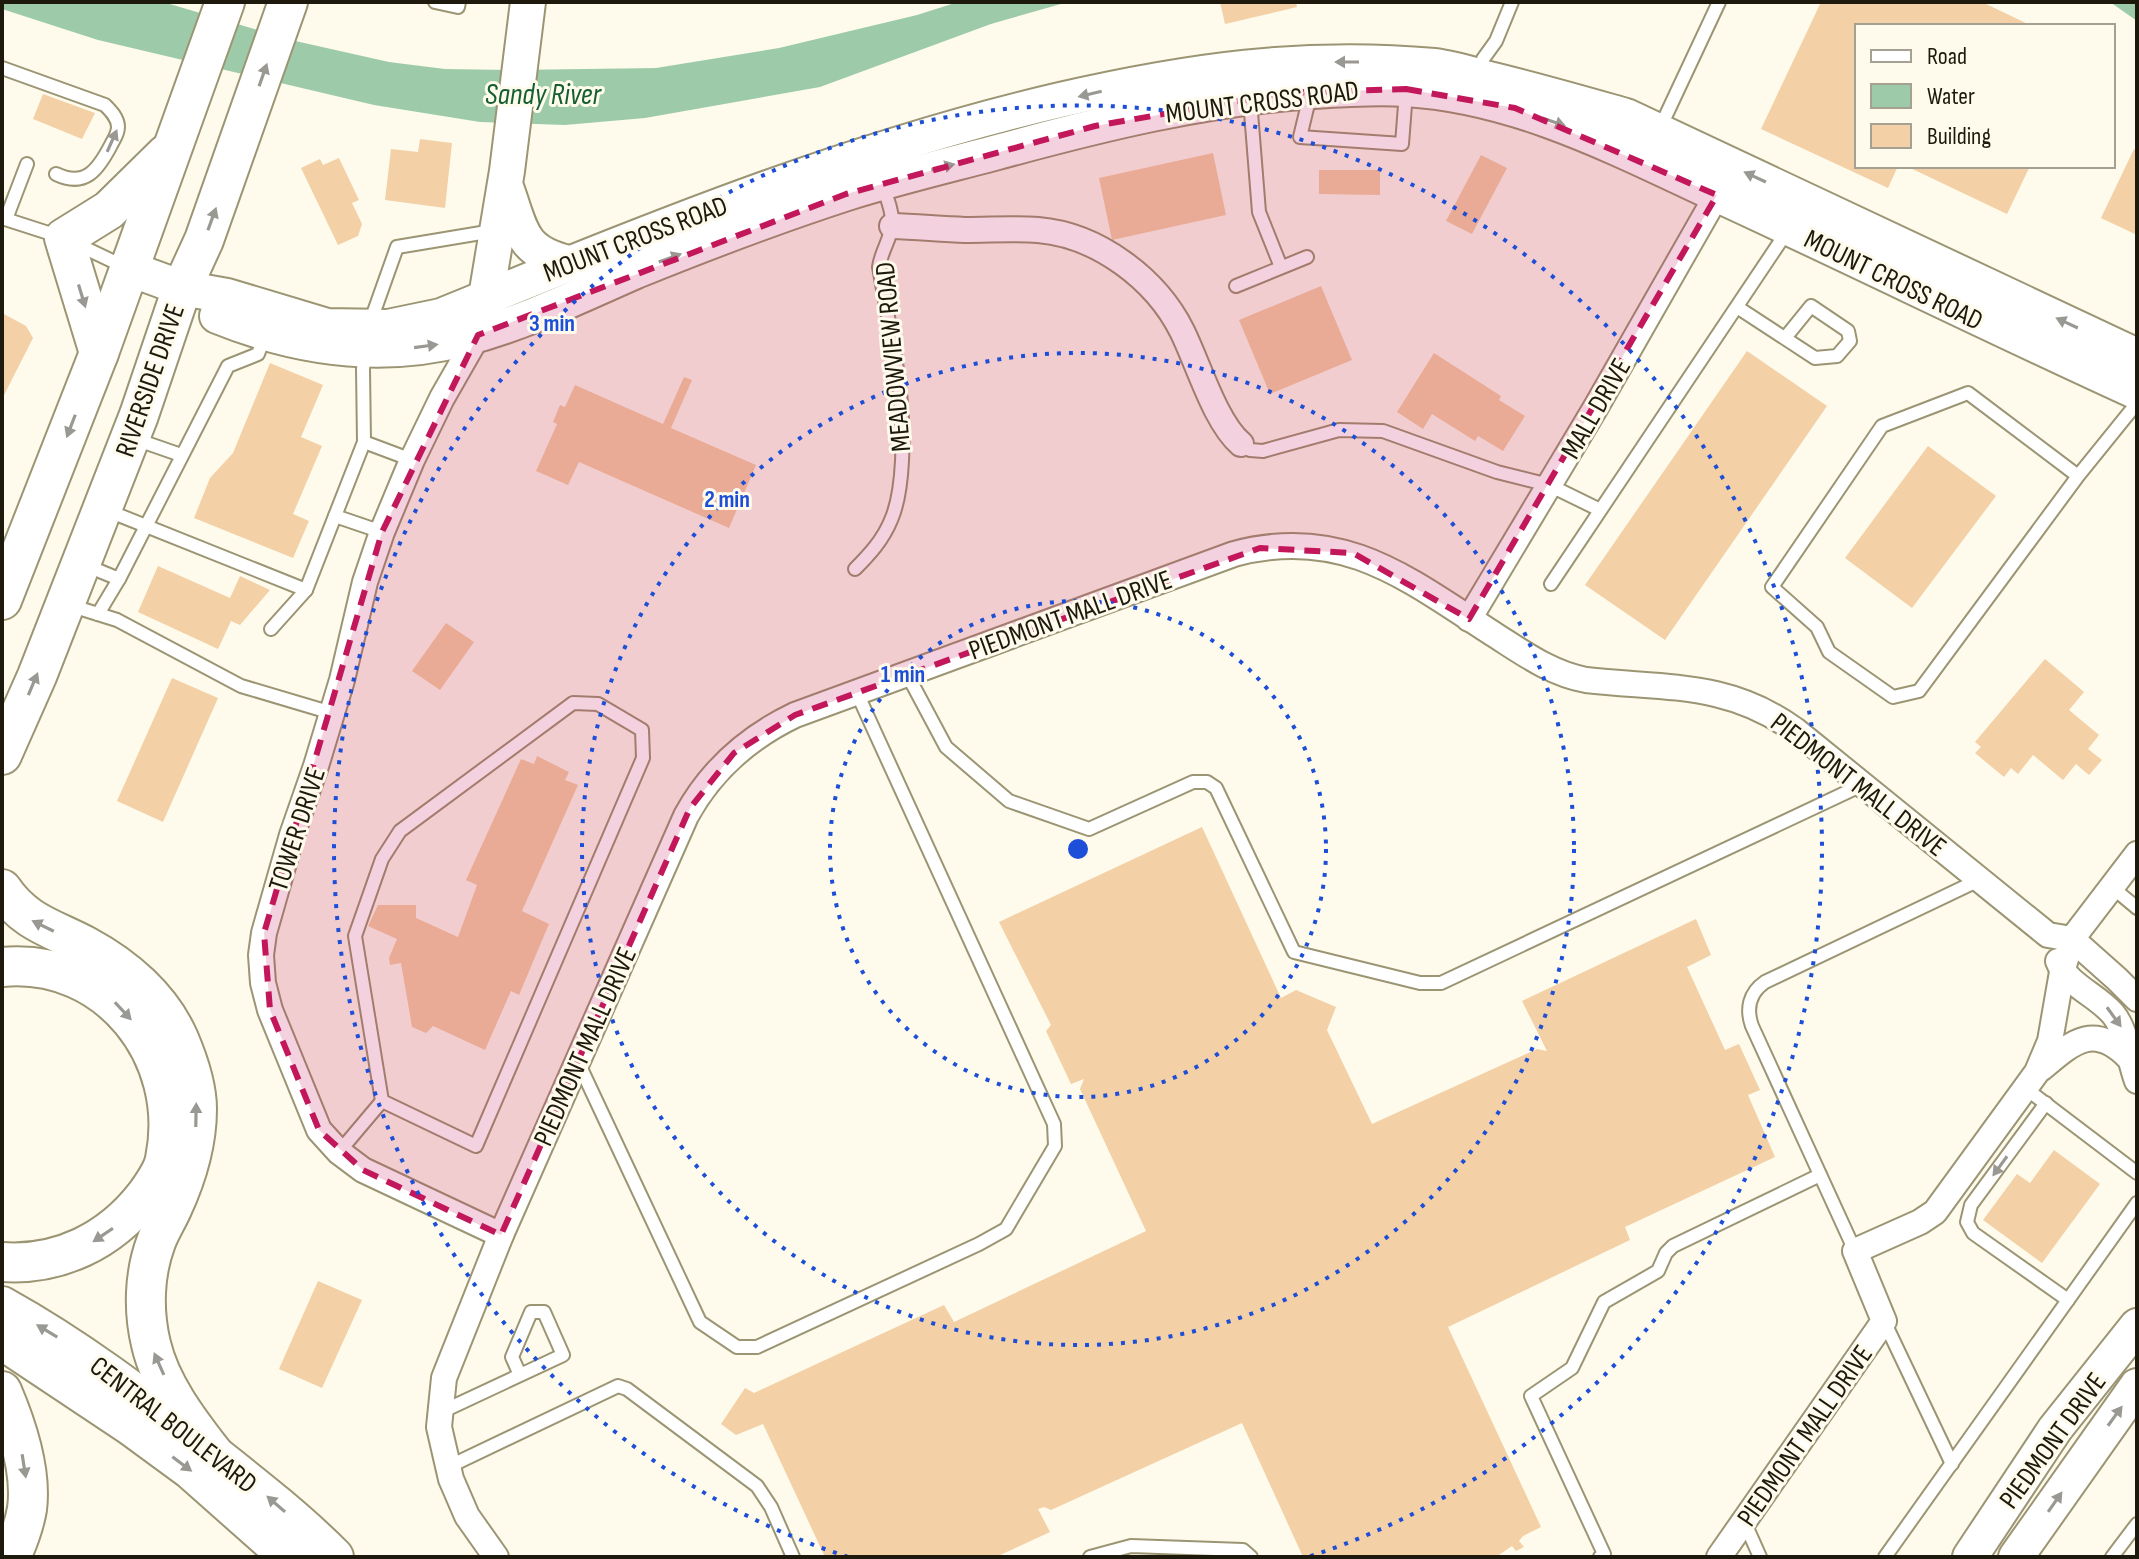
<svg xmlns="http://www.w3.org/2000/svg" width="2139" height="1559" viewBox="0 0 2139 1559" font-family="'Sofia Sans Condensed',sans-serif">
	<rect width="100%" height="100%" fill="#fefbed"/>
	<g fill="#9dcba9">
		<polygon points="2,2 163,2 291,40 389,62 445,69 513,70 656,68 779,48 917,15 958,2 1068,2 991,24 820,87 645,118 565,125 480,122 374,105 98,40 2,9"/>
		<polygon points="2110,2 2137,2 2137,21"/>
	</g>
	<g fill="#f3d0a5">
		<polygon points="1220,2 1296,2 1297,7 1225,24"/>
		<polygon points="1821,2 1982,2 2032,26 1857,26 1857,166 1898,166 1888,188 1761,129"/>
		<polygon points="43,94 95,113 82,139 33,119"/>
		<polygon points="420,139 452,143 445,208 385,200 391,149 418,152"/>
		<polygon points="2134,149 2137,151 2137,235 2101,218"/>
		<polygon points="1213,153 1226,215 1112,240 1099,178"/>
		<polygon points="1481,155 1507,168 1472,234 1446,221"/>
		<polygon points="339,158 359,200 352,203 362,224 358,236 338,245 301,168 320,159 323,165"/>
		<polygon points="1906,166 2030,166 2007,214"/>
		<polygon points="1319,170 1380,170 1380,195 1319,194"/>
		<polygon points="1321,286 1352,360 1270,394 1239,320"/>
		<polygon points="2,313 26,326 33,338 2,399"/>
		<polygon points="1747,351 1827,406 1665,640 1585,585"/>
		<polygon points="1434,353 1501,396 1499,400 1525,416 1503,451 1478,436 1475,441 1432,414 1423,429 1397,412"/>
		<polygon points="270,363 323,385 301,437 322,446 293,514 309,521 293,558 194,518 210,478 233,453"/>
		<polygon points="684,377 692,380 671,428 756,465 729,528 579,462 568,485 536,471 557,424 553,422 560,405 565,407 575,385 663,424"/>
		<polygon points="1928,446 1996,496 1912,608 1845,558"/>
		<polygon points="158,566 230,598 240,576 270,590 240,625 231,621 218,649 138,612"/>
		<polygon points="446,623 474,642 440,690 412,671"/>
		<polygon points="2045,659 2084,692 2069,710 2099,735 2088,749 2102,760 2089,775 2076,764 2063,780 2033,755 2018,774 2011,768 2004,777 1975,753 1981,747 1975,742"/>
		<polygon points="172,678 218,698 163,822 117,801"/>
		<polygon points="537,756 569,772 565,780 578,785 522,911 549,924 519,995 511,991 485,1050 433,1026 426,1033 412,1027 401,963 390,965 389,958 397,939 368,926 378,905 416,905 416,918 458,937 477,885 466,880 521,759 534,764"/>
		<polygon points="1202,827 1281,998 1296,990 1336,1007 1327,1030 1372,1124 1537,1049 1547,1051 1522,1001 1696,919 1711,955 1687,967 1725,1050 1739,1044 1760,1090 1748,1095 1775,1157 1625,1227 1630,1240 1448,1327 1541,1527 1523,1536 1519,1541 1524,1547 1516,1551 1512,1546 1496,1557 1303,1557 1242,1423 1051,1510 1044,1507 1038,1509 1050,1532 996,1557 825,1557 763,1424 736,1435 721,1424 745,1388 754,1393 944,1305 954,1322 1146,1231 1080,1089 1084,1079 1071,1084 1046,1031 1051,1025 999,922"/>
		<polygon points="2054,1150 2100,1184 2042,1263 1983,1220 2017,1174 2030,1183"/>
		<polygon points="318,1281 362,1300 322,1388 279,1369"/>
	</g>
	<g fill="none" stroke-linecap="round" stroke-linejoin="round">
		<defs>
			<g id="lane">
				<polyline points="435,2 458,7 459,2"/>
				<path d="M2,68L105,105C111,111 118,118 118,127C118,134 114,139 111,145C98,170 85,188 56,174"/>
				<polyline points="1480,75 1483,59 1496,41 1512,2"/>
				<polyline points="1306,95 1307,108 1300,137 1402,144 1406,92"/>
				<polyline points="1250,100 1259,212 1281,267"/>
				<polyline points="1660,128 1719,2"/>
				<polyline points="2,218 64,238 125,267"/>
				<polyline points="6,219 27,164"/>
				<polyline points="1236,286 1307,257"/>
				<polyline points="1737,307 1815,358 1837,356 1850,341 1848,331 1811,306 1785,338"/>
				<polyline points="370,323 397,247 493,231"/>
				<polyline points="135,439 181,455"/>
				<polyline points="364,442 412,460"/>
				<polyline points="1241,444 1250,450 1263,451 1339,430 1383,431 1497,472 1549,485 1600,510"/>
				<polyline points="2078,476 1968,393 1882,426 1772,587 1817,627 1829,652 1893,697 1919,691 2078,476 2137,403"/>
				<polyline points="106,510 306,590"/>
				<polyline points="335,516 382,532"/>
				<polyline points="85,565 119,579"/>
				<path d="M855,569C869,555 883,540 891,520C899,502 901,481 902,461C906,394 890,332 879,267C881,251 891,239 892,224C893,212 887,198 883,187"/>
				<polyline points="1551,584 1788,230"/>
				<polyline points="69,605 117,620 241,686 332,713"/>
				<polyline points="98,614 119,579 228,366 258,354 265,335"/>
				<polyline points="271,629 306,590 364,442 363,369 365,353"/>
				<polyline points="907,674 946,747 1009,801 1089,829 1193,782 1207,782 1216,788 1294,952 1420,983 1441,983 1862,785"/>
				<polyline points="2113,888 2137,908"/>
				<polyline points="578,1062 700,1322 737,1347 757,1347 979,1244 1006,1229 1055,1146 1054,1124 857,693"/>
				<polyline points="2025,1088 2137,1173"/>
				<polyline points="2046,1103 1971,1205 1967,1222 1973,1233 2068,1300"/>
				<polyline points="339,1152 382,1101 355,936 382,859 400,831 573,703 598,704 642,730 643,758 476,1146 382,1101"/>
				<path d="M1855,1251L1752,1026C1746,1009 1749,993 1765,982L1979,880"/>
				<polyline points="1884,1321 1952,1464"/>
				<polyline points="439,1413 563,1355 544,1312 531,1312 512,1357 520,1375"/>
				<polyline points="448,1467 618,1386 627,1389 757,1486 771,1507 793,1557"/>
				<polyline points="1744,1521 1760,1557"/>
				<polyline points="1090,1557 1131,1546 1243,1550 1251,1557"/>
				<polyline points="1600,1557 1604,1554 1531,1396 1572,1368 1604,1302 1658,1271 1666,1253 1673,1246 1820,1175"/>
				<polyline points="1885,1557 2137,1203"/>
				<polyline points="2112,1557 2137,1524"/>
			</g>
			<g id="street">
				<path d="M892,226C917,227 941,229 965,230C990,230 1014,228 1038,230C1098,235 1156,279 1182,331C1198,363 1215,422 1241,444"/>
				<polyline points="478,335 442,398 412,460 382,532 365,582 342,680 316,766 292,835 264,933 261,955 263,983 270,1010 319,1130 339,1152 363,1170 501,1235"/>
				<polyline points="1469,619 1596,407 1717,195"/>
				<polyline points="2072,939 2117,979 2137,999"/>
				<path d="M2058,961C2067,985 2097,995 2113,1014C2127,1031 2129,1060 2137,1081"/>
				<path d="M2042,1068C2072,1043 2093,1022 2128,1057"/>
				<path d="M496,1557L467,1516L451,1479L439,1427L444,1378L501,1235L686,816C711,770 747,738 795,715L1234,554C1345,524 1410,581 1498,637C1526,655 1553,674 1586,680C1665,689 1727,681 1795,730L2048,935L2072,939"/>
				<polyline points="1719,1557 1884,1321 1855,1251 1920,1222 1935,1212 2037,1072 2050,1041 2062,972 2072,939 2137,854"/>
			</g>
			<g id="secondary">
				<path d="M507,190C522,232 521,251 568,263"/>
				<path d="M130,269L182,288L227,296L327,326L388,327L441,316C645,233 845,150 1060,100C1187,71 1303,54 1434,66C1452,68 1471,74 1489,79C1535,90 1580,103 1626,116L2137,356"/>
				<polyline points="483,315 507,171 528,2"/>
				<path d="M217,316C296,348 381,361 466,338C524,323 581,295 636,271C705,243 776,216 847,193C895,178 945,166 994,153C1100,124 1205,98 1314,91C1344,89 1375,87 1406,89C1523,96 1626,153 1731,201C1867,264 2001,330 2137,392"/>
				<polyline points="1970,1557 2055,1429 2137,1326"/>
				<polyline points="2016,1557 2137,1386"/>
			</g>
			<g id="primary">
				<polyline points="99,353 64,238 109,210 166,154"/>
				<polyline points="2,600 99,353 225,2"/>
				<polyline points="2,755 37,676 139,415 182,288 204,240 288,2"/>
				<path d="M2,889C25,923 52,928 86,946C125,967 161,998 179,1039C188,1060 197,1086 197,1109C197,1143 186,1179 172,1209C167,1220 160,1231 156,1242C144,1274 143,1311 151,1344C160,1384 189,1422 214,1454"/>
				<path d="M2,967C108,957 186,1056 165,1159C163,1171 153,1185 145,1196C110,1241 59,1266 2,1262"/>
				<path d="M2,1306C76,1347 142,1397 208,1450C251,1484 295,1518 334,1557"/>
				<polyline points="2,1340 131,1426 191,1470 289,1557"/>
				<path d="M2,1391C17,1426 32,1471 27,1509C24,1526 18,1542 11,1557"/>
			</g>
		</defs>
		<use href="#lane" stroke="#9b9573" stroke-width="16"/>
		<use href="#street" stroke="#9b9573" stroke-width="28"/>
		<use href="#secondary" stroke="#9b9573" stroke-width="38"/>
		<use href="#primary" stroke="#9b9573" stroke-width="42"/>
		<use href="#lane" stroke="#fff" stroke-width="12"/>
		<use href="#street" stroke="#fff" stroke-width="24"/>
		<use href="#secondary" stroke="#fff" stroke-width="34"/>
		<use href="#primary" stroke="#fff" stroke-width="38"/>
	</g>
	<defs><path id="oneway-solid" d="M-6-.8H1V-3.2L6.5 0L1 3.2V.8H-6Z" transform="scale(2)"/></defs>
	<g fill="#999892">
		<use href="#oneway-solid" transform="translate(1347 62) rotate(-180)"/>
		<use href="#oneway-solid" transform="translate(263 75) rotate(-71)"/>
		<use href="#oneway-solid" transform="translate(1090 94) rotate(167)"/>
		<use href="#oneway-solid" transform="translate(1554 122) rotate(19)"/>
		<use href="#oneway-solid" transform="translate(112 141) rotate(-66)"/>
		<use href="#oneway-solid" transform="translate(943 167) rotate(-15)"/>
		<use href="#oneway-solid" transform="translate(1755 177) rotate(-155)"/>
		<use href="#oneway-solid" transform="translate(212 219) rotate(-70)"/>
		<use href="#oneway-solid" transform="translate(670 258) rotate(-20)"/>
		<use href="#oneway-solid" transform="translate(82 296) rotate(73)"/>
		<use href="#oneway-solid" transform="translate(2067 323) rotate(-155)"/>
		<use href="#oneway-solid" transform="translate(426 346) rotate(-8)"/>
		<use href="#oneway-solid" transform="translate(71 426) rotate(111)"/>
		<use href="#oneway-solid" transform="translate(33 684) rotate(-67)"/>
		<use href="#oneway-solid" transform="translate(43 926) rotate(-154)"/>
		<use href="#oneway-solid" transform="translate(123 1011) rotate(47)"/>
		<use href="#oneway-solid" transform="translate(2114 1017) rotate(54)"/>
		<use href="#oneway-solid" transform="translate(196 1115) rotate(-89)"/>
		<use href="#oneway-solid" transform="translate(2000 1166) rotate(126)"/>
		<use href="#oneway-solid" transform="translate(103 1235) rotate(146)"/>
		<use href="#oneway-solid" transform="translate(47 1331) rotate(-149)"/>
		<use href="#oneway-solid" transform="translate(159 1364) rotate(-114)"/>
		<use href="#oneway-solid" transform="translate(2115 1416) rotate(-54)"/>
		<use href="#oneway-solid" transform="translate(182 1464) rotate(37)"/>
		<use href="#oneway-solid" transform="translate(24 1466) rotate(81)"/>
		<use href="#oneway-solid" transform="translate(2055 1502) rotate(-55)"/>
		<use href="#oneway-solid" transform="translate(276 1504) rotate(-139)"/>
	</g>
	<path fill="#c2185b" fill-opacity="0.2" stroke="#c2185b" stroke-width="6" stroke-dasharray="16 10" stroke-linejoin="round" d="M1406,89L1515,108L1717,195L1469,619L1353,553L1260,548L795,715L734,753L690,808L501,1235L363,1170L319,1130L270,1010L264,933L382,532L478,335L846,194L1095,126L1284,93Z"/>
	<g fill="none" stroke="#1d4ed8" stroke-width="4" stroke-dasharray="4 8">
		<circle cx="1078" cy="849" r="248"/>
		<circle cx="1078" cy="849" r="496"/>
		<path d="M848 1557A744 744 0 1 1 1308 1557"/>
	</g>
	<g text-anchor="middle" stroke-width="6" stroke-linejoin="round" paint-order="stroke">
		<g font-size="28" fill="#1d1a0d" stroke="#fefbed">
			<text transform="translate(1262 101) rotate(-7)" y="10">MOUNT CROSS ROAD</text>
			<text transform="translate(635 238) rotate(-21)" y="10">MOUNT CROSS ROAD</text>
			<text transform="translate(1894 279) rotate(26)" y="10">MOUNT CROSS ROAD</text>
			<text transform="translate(892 357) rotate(-95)" y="10">MEADOWVIEW ROAD</text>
			<text transform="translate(149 380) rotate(-71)" y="10">RIVERSIDE DRIVE</text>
			<text transform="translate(1595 408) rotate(-60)" y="10">MALL DRIVE</text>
			<text transform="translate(1070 614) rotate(-20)" y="10">PIEDMONT MALL DRIVE</text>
			<text transform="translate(1859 784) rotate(38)" y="10">PIEDMONT MALL DRIVE</text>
			<text transform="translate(296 829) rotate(-72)" y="10">TOWER DRIVE</text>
			<text transform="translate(584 1046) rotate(-66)" y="10">PIEDMONT MALL DRIVE</text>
			<text transform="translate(174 1424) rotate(38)" y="10">CENTRAL BOULEVARD</text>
			<text transform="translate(1804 1435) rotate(-55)" y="10">PIEDMONT MALL DRIVE</text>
			<text transform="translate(2052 1440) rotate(-54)" y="10">PIEDMONT DRIVE</text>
		</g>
		<g font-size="30" font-style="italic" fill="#155e33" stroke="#fefbed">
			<text x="543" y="104">Sandy River</text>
		</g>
	</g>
	<circle cx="1078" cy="849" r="12" fill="#1d4ed8" stroke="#fefbed" stroke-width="4"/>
	<g font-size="24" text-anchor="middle" font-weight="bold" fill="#1d4ed8" stroke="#fefbed" stroke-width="6" stroke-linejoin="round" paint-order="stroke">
		<text x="552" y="331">3 min</text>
		<text x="727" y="507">2 min</text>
		<text x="903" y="682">1 min</text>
	</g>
	<rect width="2139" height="1559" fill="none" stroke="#1d1a0d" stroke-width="8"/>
	<rect x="1855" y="24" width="260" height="144" fill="#fefbed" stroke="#a4a193" stroke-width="2"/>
	<rect x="1871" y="50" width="40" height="12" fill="#ffffff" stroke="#a4a193" stroke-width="2"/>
	<text x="1927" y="64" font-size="24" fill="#1d1a0d">Road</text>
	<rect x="1871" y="84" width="40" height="24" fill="#9dcba9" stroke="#a4a193" stroke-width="2"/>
	<text x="1927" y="104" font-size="24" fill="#1d1a0d">Water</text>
	<rect x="1871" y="124" width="40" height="24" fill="#f3d0a5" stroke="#a4a193" stroke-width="2"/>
	<text x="1927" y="144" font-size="24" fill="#1d1a0d">Building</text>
</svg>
